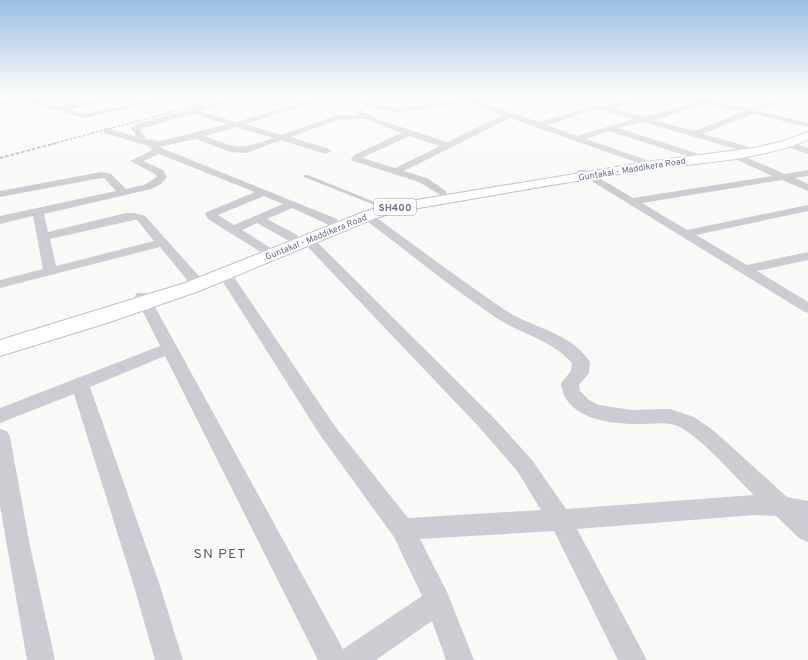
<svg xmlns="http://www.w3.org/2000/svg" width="808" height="660" viewBox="0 0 808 660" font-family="Overpass,sans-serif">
	<rect width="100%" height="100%" fill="#f9faf7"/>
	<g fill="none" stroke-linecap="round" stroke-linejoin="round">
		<defs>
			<path id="primary" d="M808,132V140C759,160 705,162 654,169C567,181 481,198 395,212L373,219L199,291L110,322L0,356V340L185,283L361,213L386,205L653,161L754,148L784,141Z"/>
		</defs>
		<use href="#primary" stroke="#bec0c5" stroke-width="2"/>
		<polygon fill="#cccdd2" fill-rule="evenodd" points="304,175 308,175 382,205 377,206 304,177"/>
		<g fill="#cccdd2" fill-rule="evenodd">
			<polygon points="40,95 61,95 58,97 35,100 61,107 111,95 123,95 70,110 85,114 157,98 161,100 85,118 23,101 0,104 0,100"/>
			<path d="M244,95H255L201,111L236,122L324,95H343L396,109L482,95H498L475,100L539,122L596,105L606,106L648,95H659L614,108L644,117L697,102L675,95H687L705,99L718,95H728L714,101L750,109L788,95H797L759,111L808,123V127L752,114L703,134L746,146L748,148L743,151L643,122L618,128L696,153L698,155L693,158L609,131L586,139L647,160L649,162L644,165L510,118L404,171L427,178L446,191L447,193L442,196L419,182L353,161L351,159L354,155L401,133L366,119H341L290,137L329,149L331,151L326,154L281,140L246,153L231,152L196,139L159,147L337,219L339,222L333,226L329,225L292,208L267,219L297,235L299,238L297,241H289L257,223L242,230L272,249L266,253L261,252L208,219L205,214L207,212L255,192L159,154L143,161L163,170L167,177L161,184L151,189L44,214L48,232L126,213H134L145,216L198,275L200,278L198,281H188L160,247L0,288V280L43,269L33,216L0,224V216L116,191L104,178H101L0,197V191L101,172L111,174L126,189L144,185L157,177L155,174L130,161L153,150L148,146L104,133V129L107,128L137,137L131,128L136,124ZM328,98L342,99L396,113L467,102L503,115L447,142L377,119L360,110L356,112L359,115H337L281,135L245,124ZM706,104L743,112L694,131L654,120ZM597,109L633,119L577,136L547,125ZM193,114L227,124L161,141L145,139V137L140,129ZM236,127L273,138C238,150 239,149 205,136ZM409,136L440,146L395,168L362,158ZM264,196L283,204L234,225L218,215ZM134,220H137L154,241L56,266L50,239Z"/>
			<polygon points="788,141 808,148 808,154 785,146 784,144"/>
			<polygon points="734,152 785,174 808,170 808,176 795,178 808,184 808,191 782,180 642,203 687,230 808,205 808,211 696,235 747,265 808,252 808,260 757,271 808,302 808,313 803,311 577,172 578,170 586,170 633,198 772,176 731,157 729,155"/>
			<path d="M367,213L371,214C416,246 459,279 505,310C532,328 571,332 590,362L589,373L579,385L580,391L589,400L599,405L632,410L670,409L694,417L713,430L787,497L808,501V542L800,539L776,516L755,515L577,529L647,660H618L554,531L420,539L447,592L474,660H446L432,621L376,660H318L165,356L90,387L159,583L183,660H155L133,583L74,394L0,423V408L160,346L135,296L137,293H147L149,296L343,649L422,596L394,537L320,435L218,274L220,271H230L334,425L408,518L541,510L518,472L479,427L304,243L302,240L304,237H312L493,417L532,460L566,509L754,495C734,476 704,440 680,427C666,420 648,425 632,424C605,423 564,417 561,383L571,371L572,363C551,339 520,334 495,317C449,286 407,251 363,218L361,216L363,214Z"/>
			<polygon points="0,429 7,431 10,437 30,546 55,660 27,660 0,506"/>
		</g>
		<use href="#primary" fill="#fff" fill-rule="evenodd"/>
		<polyline stroke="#abaeb7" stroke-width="1.5" stroke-dasharray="3 1.5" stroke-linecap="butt" points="52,144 235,95"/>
		<polyline stroke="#abaeb7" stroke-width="2" stroke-dasharray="3.5 2" stroke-linecap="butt" points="0,158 56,143"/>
	</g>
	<linearGradient id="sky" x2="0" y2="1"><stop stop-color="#9bbee1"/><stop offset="0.51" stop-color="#fcfdfb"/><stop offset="1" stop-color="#fcfdfb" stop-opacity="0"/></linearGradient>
	<rect width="808" height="187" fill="url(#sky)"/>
	<g text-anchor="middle" stroke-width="4" stroke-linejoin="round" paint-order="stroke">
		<g font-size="9" fill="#66708b" stroke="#fff">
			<text transform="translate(632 169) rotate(-9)" y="3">Guntakal - Maddikera Road</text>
			<text transform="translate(316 237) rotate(-22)" y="3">Guntakal - Maddikera Road</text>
		</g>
		<rect fill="#fff" stroke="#949bae" stroke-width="1" x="374" y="199" width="42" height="16" rx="3"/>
		<g font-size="10" font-weight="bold" fill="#66708b">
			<text x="395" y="211">SH400</text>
		</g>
		<g font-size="14" letter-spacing="1" fill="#545c70" stroke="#fff">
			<text x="220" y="558">SN PET</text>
		</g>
	</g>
</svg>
